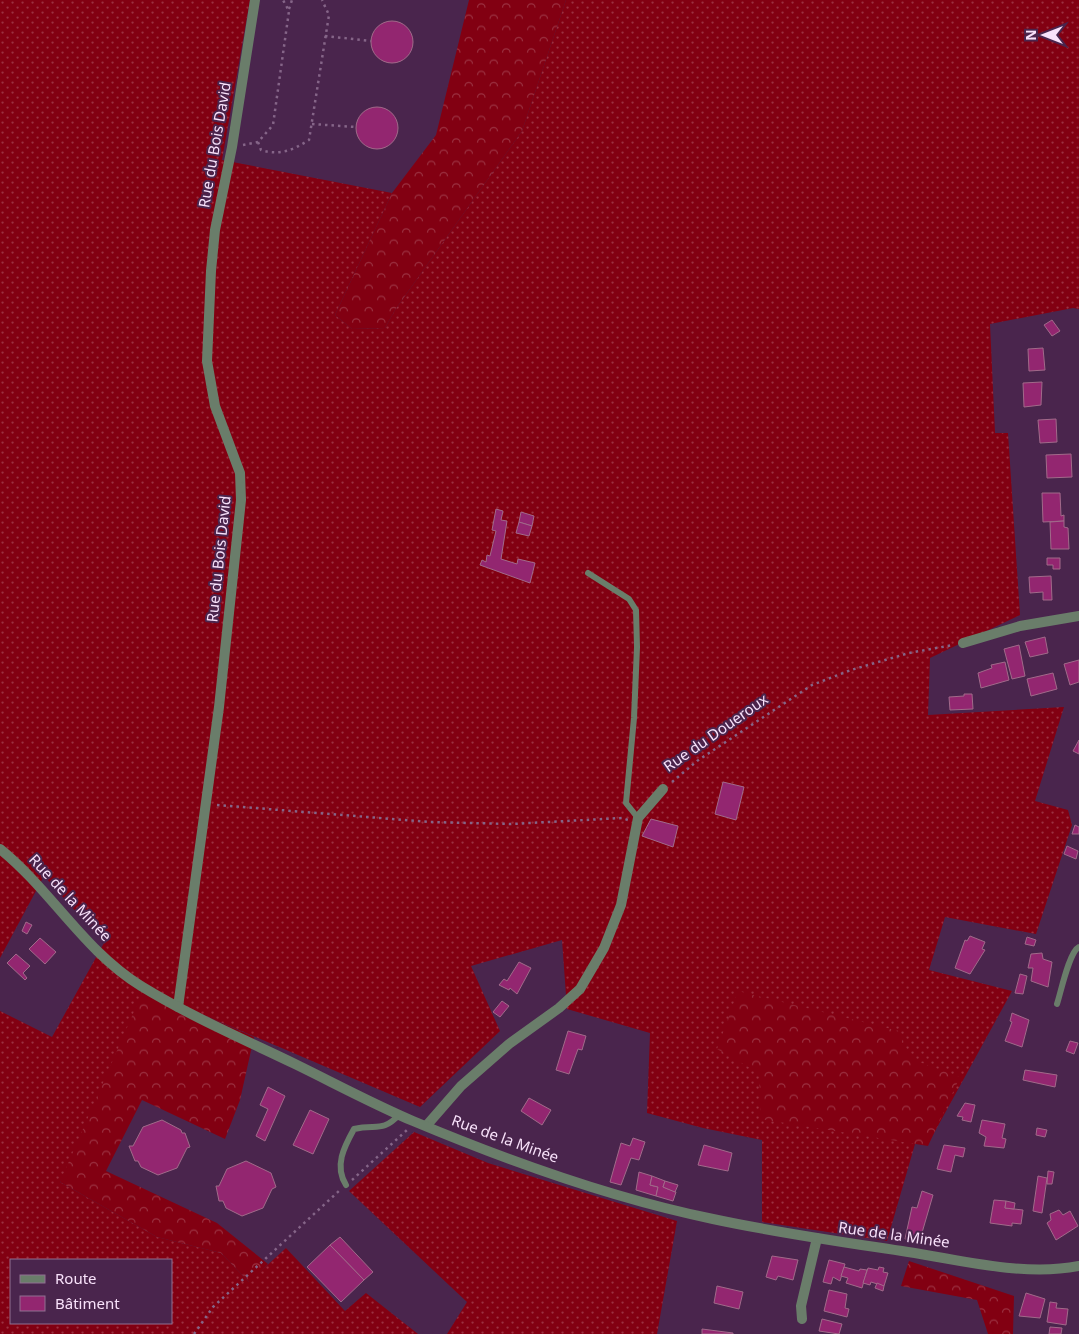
<svg xmlns="http://www.w3.org/2000/svg" width="1079" height="1334" viewBox="0 0 1079 1334" font-family="'Noto Sans',sans-serif">
	<defs>
		<pattern id="grass-dots" width="8" height="8" patternUnits="userSpaceOnUse" patternTransform="scale(1.25)"><rect width="8" height="8" fill="#820012"/><path d="M2 2h.1M6 6h.1" fill="none" stroke="#9b3141" stroke-width="1.8" stroke-linecap="round"/></pattern>
		<pattern id="forest-crowns" width="20" height="18" patternUnits="userSpaceOnUse" patternTransform="scale(1.25)"><rect width="20" height="18" fill="#820012"/><path d="M2 6a3 3 0 1 1 6 0M12 15a3 3 0 1 1 6 0" fill="none" stroke="#9b3141"/></pattern>
	</defs>
	<rect width="100%" height="100%" fill="#4a254d"/>
	<g fill="url(#grass-dots)" fill-rule="evenodd">
		<path d="M0,0H250L222,160L392,193L335,315L352,329L385,328L395,310L522,131L566,0H1079V309L1073,308L990,324L995,433H1008L1020,615L930,658L928,715L1064,707L1035,801L1068,810L1072,825L1036,934L945,917L929,970L1012,991L928,1144H915L887,1241L762,1222V1140L703,1128L647,1113L650,1033L567,1009L562,940L471,966L500,1031L420,1107L178,1004L60,1182L157,1237L221,1253L249,1282L286,1248L345,1311L366,1293L418,1334H0V1011L52,1037L104,943L44,876L0,958ZM11,1260H171V1323H11Z"/>
		<polygon points="414,1132 488,1163 677,1221 657,1334 447,1334 467,1302 349,1191"/>
	</g>
	<g fill="url(#forest-crowns)">
		<polygon points="469,0 566,0 522,131 395,310 385,328 352,329 335,315 392,193 436,135"/>
		<polygon points="146,984 178,1004 254,1037 240,1100 225,1139 142,1100 106,1171 217,1223 268,1264 250,1283 221,1253 157,1237 60,1182"/>
		<polygon points="738,991 899,1031 911,1059 960,1077 928,1146 761,1119 759,1073 717,1049"/>
		<polygon points="909,1261 1014,1296 1013,1334 988,1334 977,1300 901,1286"/>
	</g>
	<g fill="#932670" stroke="#a16a8a">
		<circle cx="392" cy="42" r="21"/>
		<circle cx="377" cy="128" r="21"/>
		<polygon points="1052,320 1060,331 1052,336 1044,325"/>
		<polygon points="1043,348 1045,370 1029,371 1028,349"/>
		<polygon points="1042,382 1041,405 1024,407 1023,383"/>
		<polygon points="1056,419 1057,442 1040,443 1038,420"/>
		<polygon points="1071,454 1072,477 1047,478 1046,455"/>
		<polygon points="1042,493 1060,493 1061,516 1064,515 1064,521 1043,522"/>
		<polygon points="496,509 503,511 501,520 507,521 501,559 517,564 518,559 535,563 530,583 480,565 482,560 486,562 487,555 490,556 496,531 492,530"/>
		<polygon points="521,512 534,516 532,526 519,522"/>
		<polygon points="1064,521 1064,527 1068,528 1069,549 1051,549 1050,522"/>
		<polygon points="519,522 532,526 529,536 516,533"/>
		<polygon points="1047,558 1060,558 1060,569 1053,569 1053,565 1047,565"/>
		<polygon points="1051,576 1052,600 1043,600 1043,592 1030,593 1029,577"/>
		<polygon points="1045,637 1048,653 1030,657 1025,642"/>
		<polygon points="1019,645 1025,676 1012,679 1004,649"/>
		<polygon points="1079,660 1079,682 1070,685 1064,664"/>
		<polygon points="1005,662 1009,680 981,688 978,673 992,668 991,665"/>
		<polygon points="1053,673 1057,689 1031,696 1027,679"/>
		<polygon points="964,694 972,694 973,709 950,710 949,697 964,696"/>
		<polygon points="1079,740 1079,754 1073,751"/>
		<polygon points="723,782 744,787 736,820 715,814"/>
		<polygon points="651,819 678,826 673,847 642,836"/>
		<polygon points="1075,825 1079,827 1079,834 1072,834"/>
		<polygon points="1067,846 1078,851 1076,859 1064,854"/>
		<polygon points="26,922 32,925 27,934 22,931"/>
		<polygon points="970,936 985,942 982,949 985,950 970,974 955,968 965,940 967,941"/>
		<polygon points="1027,937 1036,940 1034,946 1025,944"/>
		<polygon points="40,938 56,952 45,964 29,949"/>
		<polygon points="1042,953 1043,959 1052,962 1048,987 1031,981 1033,968 1028,968 1031,954"/>
		<polygon points="16,954 30,966 23,973 27,978 25,980 7,963"/>
		<polygon points="519,962 531,968 517,994 510,988 509,990 499,985 504,979 507,981"/>
		<polygon points="1020,974 1027,976 1023,994 1015,993"/>
		<polygon points="502,1001 509,1006 500,1017 493,1012"/>
		<polygon points="1012,1013 1029,1020 1022,1047 1005,1041 1012,1022 1010,1021"/>
		<polygon points="568,1031 586,1036 582,1050 578,1049 569,1074 556,1070"/>
		<polygon points="1070,1041 1078,1043 1074,1054 1066,1051"/>
		<polygon points="1025,1070 1057,1075 1055,1087 1023,1080"/>
		<polygon points="268,1087 285,1096 265,1141 256,1136 268,1109 260,1105"/>
		<polygon points="529,1098 551,1110 542,1125 521,1111"/>
		<polygon points="965,1103 975,1105 971,1122 962,1120 963,1117 957,1116"/>
		<polygon points="310,1110 329,1119 313,1154 293,1145"/>
		<polygon points="162,1120 181,1130 182,1133 185,1133 190,1147 187,1148 177,1168 158,1175 141,1167 138,1161 135,1161 129,1146 133,1146 143,1127"/>
		<polygon points="982,1120 1005,1124 1002,1138 1006,1139 1004,1148 984,1146 986,1137 979,1133"/>
		<polygon points="1037,1128 1047,1130 1045,1137 1036,1135"/>
		<polygon points="633,1138 645,1142 639,1160 631,1158 621,1185 610,1182 621,1143 630,1146"/>
		<polygon points="704,1145 732,1153 728,1171 698,1165"/>
		<polygon points="944,1145 965,1148 963,1157 955,1155 951,1172 937,1169"/>
		<polygon points="246,1161 271,1173 276,1187 272,1189 263,1208 242,1216 226,1208 223,1201 219,1201 216,1186 219,1186 227,1169"/>
		<polygon points="1048,1171 1054,1172 1052,1184 1047,1184"/>
		<polygon points="639,1172 652,1176 650,1185 658,1187 656,1196 636,1190"/>
		<polygon points="652,1176 665,1181 663,1187 676,1192 673,1201 656,1196 658,1187 650,1185"/>
		<polygon points="1038,1176 1047,1178 1042,1213 1033,1211"/>
		<polygon points="665,1181 678,1185 675,1192 663,1187"/>
		<polygon points="922,1191 933,1195 919,1243 905,1239 912,1207 917,1208"/>
		<polygon points="994,1200 1006,1201 1005,1208 1023,1210 1021,1224 1012,1223 1012,1226 990,1223"/>
		<polygon points="1006,1201 1015,1203 1014,1209 1005,1208"/>
		<polygon points="1059,1210 1063,1215 1070,1211 1078,1226 1056,1240 1047,1223 1051,1220 1050,1214"/>
		<polygon points="340,1237 373,1272 364,1280 330,1245"/>
		<polygon points="330,1245 364,1280 341,1302 307,1267"/>
		<polygon points="772,1256 798,1260 793,1280 778,1276 776,1280 766,1277"/>
		<polygon points="829,1260 845,1264 840,1281 833,1277 831,1284 823,1282"/>
		<polygon points="844,1267 859,1271 860,1269 867,1270 862,1288 846,1283 848,1278 841,1276"/>
		<polygon points="879,1267 884,1268 883,1272 888,1273 884,1286 871,1282 870,1285 863,1283 868,1268 878,1270"/>
		<polygon points="877,1283 884,1286 883,1291 875,1288"/>
		<polygon points="717,1286 743,1292 739,1309 714,1303"/>
		<polygon points="829,1290 847,1294 845,1308 849,1309 847,1317 824,1311"/>
		<polygon points="1026,1293 1045,1299 1040,1318 1019,1316"/>
		<polygon points="1050,1302 1057,1303 1056,1308 1068,1309 1066,1325 1047,1322"/>
		<polygon points="822,1319 842,1324 839,1334 819,1331"/>
		<polygon points="1050,1327 1062,1328 1061,1334 1049,1334"/>
		<polygon points="702,1329 733,1333 733,1334 702,1334"/>
	</g>
	<g fill="none" stroke-linecap="round" stroke-linejoin="round">
		<g stroke="#856588" stroke-width="2.5" stroke-dasharray="2.5 4" stroke-linecap="butt">
			<polyline points="289,9 292,0"/>
			<polyline points="325,36 371,41"/>
			<polyline points="312,124 356,127"/>
			<path d="M258,142L261,150C280,156 293,150 309,140L329,15L322,0"/>
			<polyline points="243,145 258,142 273,125 289,11 283,0"/>
			<polyline points="672,782 697,761 812,685 851,670 909,653 953,645"/>
			<polyline points="217,805 430,822 511,824 622,818 628,820"/>
			<polyline points="352,1180 407,1130"/>
			<polyline points="194,1334 213,1307 340,1190"/>
		</g>
		<g stroke="#6a7d6a" stroke-width="6">
			<polyline points="588,573 629,599 636,610 637,647 634,718 626,803 638,818"/>
			<path d="M1057,1004C1061,992 1069,952 1079,947"/>
			<path d="M346,1185C334,1166 344,1147 354,1129C376,1123 381,1134 400,1114"/>
		</g>
		<g stroke="#6a7d6a" stroke-width="10">
			<polyline points="963,643 1020,626 1079,616"/>
			<polyline points="178,1007 219,707 241,500 240,473 215,406 207,361 211,271 215,230 232,147 255,0"/>
			<polyline points="427,1125 461,1086 509,1044 559,1008 580,989 604,948 621,905 638,818 663,789"/>
			<polyline points="802,1319 801,1306 817,1238"/>
		</g>
		<path stroke="#6a7d6a" stroke-width="10" d="M0,849C51,890 84,951 141,986C190,1016 243,1039 295,1064C334,1083 373,1104 413,1121C506,1160 615,1199 713,1219C778,1233 843,1242 908,1252C962,1260 1024,1277 1079,1266"/>
	</g>
	<g text-anchor="middle" stroke-width="4" stroke-linejoin="round" paint-order="stroke">
		<g font-size="15" fill="#f8e1fa" stroke="#4a254d">
			<text transform="translate(215 145) rotate(-80)" y="5">Rue du Bois David</text>
			<text transform="translate(219 559) rotate(-84)" y="5">Rue du Bois David</text>
			<text transform="translate(716 733) rotate(-35)" y="5">Rue du Doueroux</text>
			<text transform="translate(70 898) rotate(47)" y="5">Rue de la Minée</text>
			<text transform="translate(505 1139) rotate(20)" y="5">Rue de la Minée</text>
			<text transform="translate(894 1235) rotate(8)" y="5">Rue de la Minée</text>
		</g>
	</g>
	<rect x="10" y="1259" width="162" height="65" fill="#4a254d" stroke="#907092"/>
	<rect x="20" y="1275" width="25" height="8" fill="#6a7d6a" stroke="#907092"/>
	<text x="55" y="1284" font-size="15" fill="#f8e1fa">Route</text>
	<rect x="20" y="1296" width="25" height="15" fill="#932670" stroke="#907092"/>
	<text x="55" y="1309" font-size="15" fill="#f8e1fa">Bâtiment</text>
	<g transform="translate(1044 35) rotate(270)" stroke="#4a254d" stroke-width="4" paint-order="stroke">
	<path d="M0-4L9 19L0 12L-9 19Z" fill="#f8e1fa"/>
	<text y="-8" font-size="14" font-weight="bold" text-anchor="middle" fill="#f8e1fa">N</text>
	</g>
</svg>
